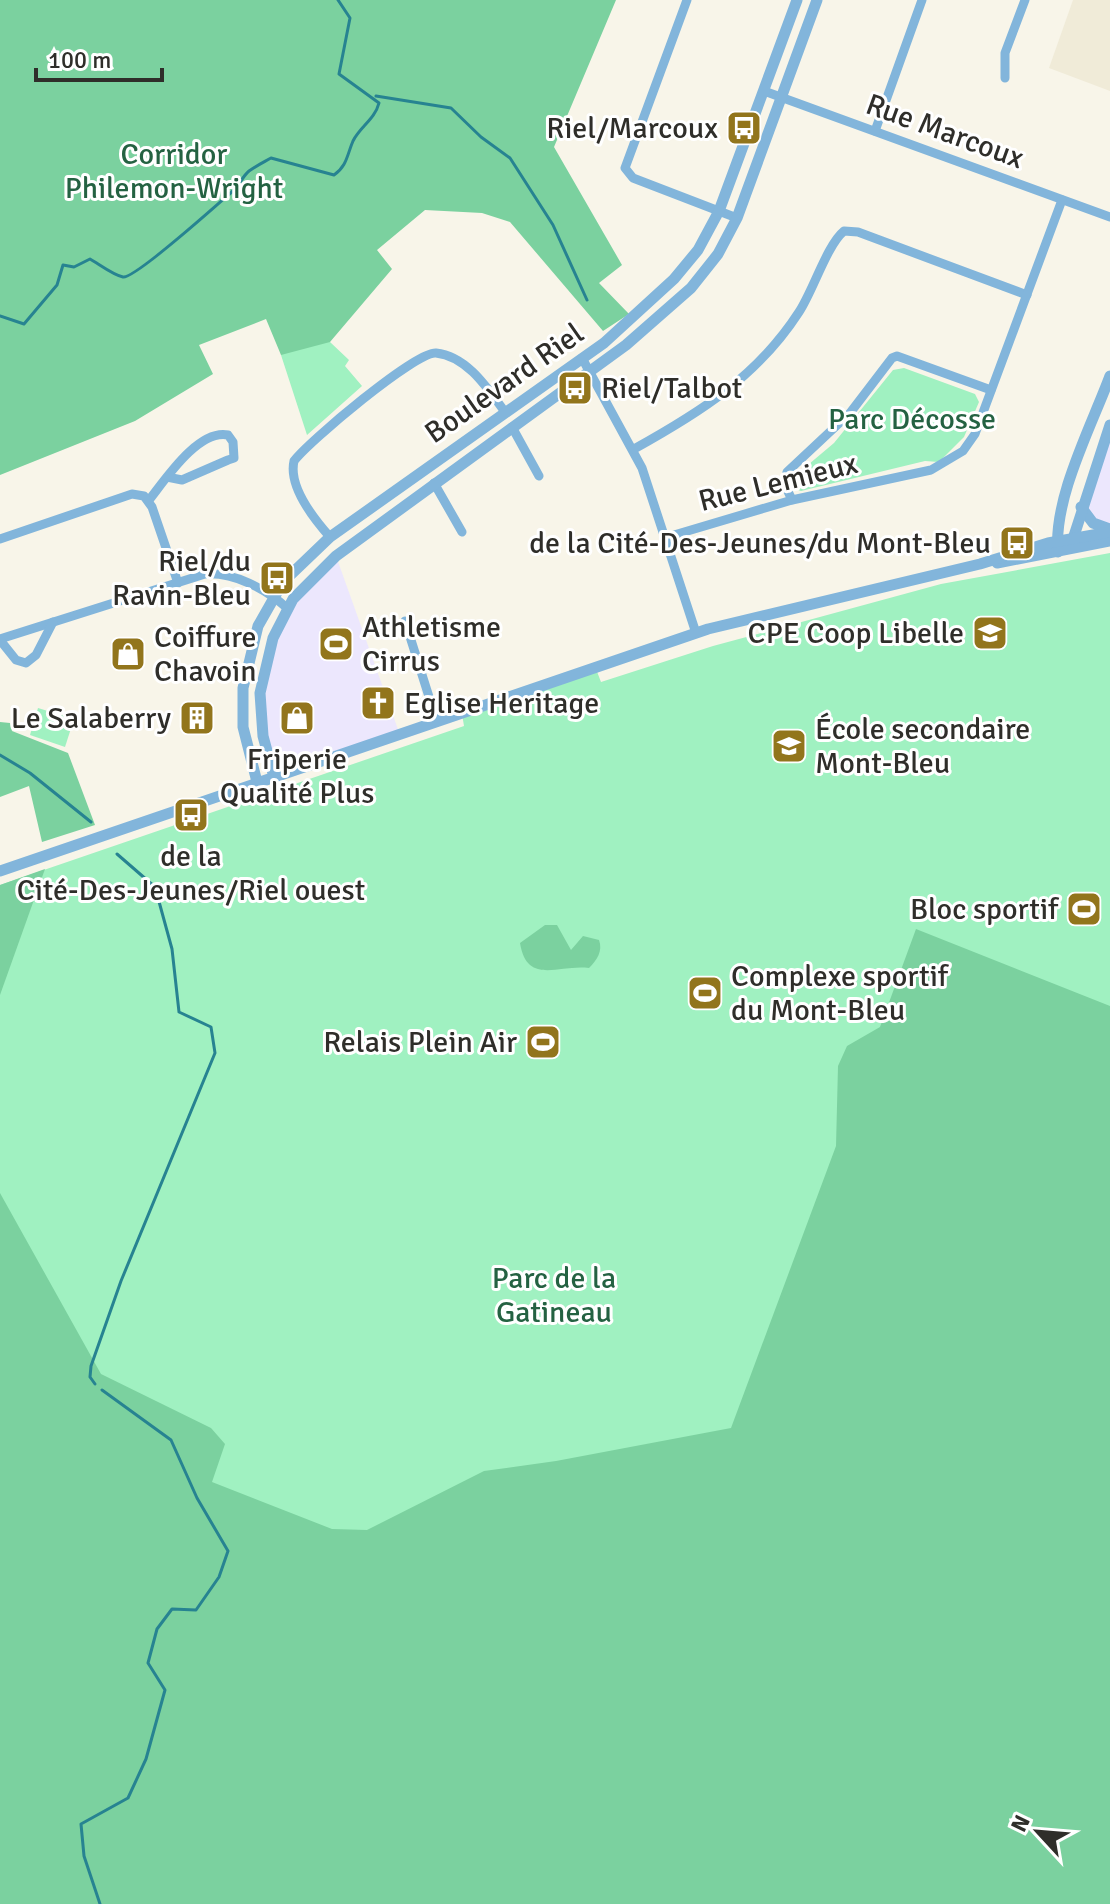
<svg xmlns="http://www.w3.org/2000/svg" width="1110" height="1904" viewBox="0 0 1110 1904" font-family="Signika,sans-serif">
	<rect width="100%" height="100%" fill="#f8f5e9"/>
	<g fill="#ece7fd">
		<polygon points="1110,425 1110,529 1085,514"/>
		<polygon points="336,556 400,735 274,777 259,707 278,625"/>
	</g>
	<polygon fill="#f0ebd8" points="1073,0 1110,0 1110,91 1049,68"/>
	<g fill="#a0f1c1">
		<polygon points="280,333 330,342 349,360 345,366 362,386 307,435 281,355"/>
		<polygon points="904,368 975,394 979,402 964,437 939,462 925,461 801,491 795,489 796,475 834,443 893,370"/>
		<polygon points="1110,553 1110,1904 0,1904 0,885 464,726 462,714 596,669 601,682 713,646 941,584"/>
		<polygon points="38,708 74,719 65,747 30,735"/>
	</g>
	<g fill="#7bd19f">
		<polygon points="0,0 616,0 554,147 622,265 599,283 629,314 603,331 510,222 482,213 425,210 377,250 392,269 330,342 281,355 266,319 199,345 213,374 135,421 0,475"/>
		<polygon points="0,722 10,723 12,731 68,753 95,825 42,842 29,786 0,797"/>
		<polygon points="45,869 0,995 0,885"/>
		<path d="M545,925H557L571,950L583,936L599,940C603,951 597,960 589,968C559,964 527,986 520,943Z"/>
		<polygon points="916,929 1110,1006 1110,1904 0,1904 0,1193 101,1374 211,1428 225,1444 212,1482 332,1529 367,1530 484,1471 556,1461 731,1428 836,1146 838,1066 847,1046 880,1027"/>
	</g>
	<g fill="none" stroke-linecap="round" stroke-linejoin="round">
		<g stroke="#278391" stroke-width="3">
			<polyline points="376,96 451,108 481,137 510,158 553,225 587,300"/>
			<path d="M0,316L24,324L57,285L63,265L74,267L90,259C99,264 113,275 123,277C135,279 219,203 234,190C240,184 243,176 249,171C256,166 264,162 271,158L334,175C347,166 347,155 353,141C360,127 375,119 379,103L339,74L350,18L338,0"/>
			<polyline points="0,755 30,773 91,822"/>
			<polyline points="95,1384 90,1377 91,1366 121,1281 215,1053 211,1027 179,1012 172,949 155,887 117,854"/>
			<polyline points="100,1904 84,1856 81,1824 128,1798 146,1759 165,1690 148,1663 157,1629 172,1609 196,1610 219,1577 228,1551 197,1498 171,1440 102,1390"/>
		</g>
		<g stroke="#82b5db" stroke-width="9">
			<polyline points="687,0 625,168 633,178 737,218"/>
			<polyline points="1005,78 1005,53 1025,0"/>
			<polyline points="764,91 1110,217"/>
			<polyline points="875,131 922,0"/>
			<polyline points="582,358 642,468 696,633"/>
			<polyline points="512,427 539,476"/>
			<path d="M634,449C699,413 757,377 799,312C813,291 827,245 844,231L858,232L1027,295"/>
			<polyline points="434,483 462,532"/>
			<path d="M149,500C165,480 198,429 228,435L233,442L234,458L228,460L182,480L167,477"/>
			<polyline points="792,500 785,485 787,472 850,413 892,358 897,356 991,390"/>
			<path d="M330,537C314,519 288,487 294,461C308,442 416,351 436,353C467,356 488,389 505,412"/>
			<polyline points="664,538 792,500 931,470 963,451 975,434 1062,200"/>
			<polyline points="0,539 132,494 144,496 152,507 178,583"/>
			<polyline points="405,621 437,722"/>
			<path d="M0,639L205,574C234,572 266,589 287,608"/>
			<polyline points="0,640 16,660 26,663 36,655 53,622"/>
		</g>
		<g stroke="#82b5db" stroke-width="11">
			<polyline points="1081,507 1093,523 1110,529"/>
			<polyline points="1072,542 1110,425"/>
			<path d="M1058,552C1053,499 1091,427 1110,376"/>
			<polyline points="997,563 1110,541"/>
			<polyline points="274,777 263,736 260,693 273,638 293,599 336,556 626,345 691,288 718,254 737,218 817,0"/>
			<polyline points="257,782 243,727 243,688 258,626 283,582 330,537 604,343 674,279 698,250 719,211 797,0"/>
			<polyline points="0,871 708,629 980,564 1048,543 1110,532"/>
		</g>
	</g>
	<defs>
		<symbol id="bus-square" viewBox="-11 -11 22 22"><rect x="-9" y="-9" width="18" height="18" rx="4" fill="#92751c" stroke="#fff"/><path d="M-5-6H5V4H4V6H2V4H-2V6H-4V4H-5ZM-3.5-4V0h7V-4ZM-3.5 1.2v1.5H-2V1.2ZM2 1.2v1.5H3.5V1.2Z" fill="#fff"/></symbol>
		<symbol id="school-square" viewBox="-11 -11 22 22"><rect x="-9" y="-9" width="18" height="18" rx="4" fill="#92751c" stroke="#fff"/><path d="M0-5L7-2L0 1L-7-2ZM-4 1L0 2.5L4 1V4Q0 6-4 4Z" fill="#fff"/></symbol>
		<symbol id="stadium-square" viewBox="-11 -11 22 22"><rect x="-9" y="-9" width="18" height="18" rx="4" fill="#92751c" stroke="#fff"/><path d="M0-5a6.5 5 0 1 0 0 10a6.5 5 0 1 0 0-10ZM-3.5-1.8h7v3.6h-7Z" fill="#fff"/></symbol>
		<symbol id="shop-square" viewBox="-11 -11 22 22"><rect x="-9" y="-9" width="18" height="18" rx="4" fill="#92751c" stroke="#fff"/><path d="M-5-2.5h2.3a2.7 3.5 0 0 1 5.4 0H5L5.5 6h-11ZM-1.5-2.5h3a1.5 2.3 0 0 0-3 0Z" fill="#fff"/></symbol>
		<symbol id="church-square" viewBox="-11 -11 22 22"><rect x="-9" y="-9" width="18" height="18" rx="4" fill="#92751c" stroke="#fff"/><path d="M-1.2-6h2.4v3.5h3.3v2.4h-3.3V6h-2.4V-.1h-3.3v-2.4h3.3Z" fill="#fff"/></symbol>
		<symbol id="building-square" viewBox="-11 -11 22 22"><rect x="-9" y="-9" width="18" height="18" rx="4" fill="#92751c" stroke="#fff"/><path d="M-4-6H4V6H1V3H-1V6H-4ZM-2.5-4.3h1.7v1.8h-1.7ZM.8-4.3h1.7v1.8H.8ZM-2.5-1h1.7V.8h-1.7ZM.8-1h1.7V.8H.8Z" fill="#fff"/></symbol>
	</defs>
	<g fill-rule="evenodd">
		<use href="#bus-square" x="724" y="108" width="40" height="40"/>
		<use href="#bus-square" x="555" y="368" width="40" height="40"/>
		<use href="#bus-square" x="997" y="523" width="40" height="40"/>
		<use href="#bus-square" x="257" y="558" width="40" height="40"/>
		<use href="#school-square" x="970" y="613" width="40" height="40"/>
		<use href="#stadium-square" x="316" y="624" width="40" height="40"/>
		<use href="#shop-square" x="108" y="634" width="40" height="40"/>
		<use href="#church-square" x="358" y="683" width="40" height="40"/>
		<use href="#building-square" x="177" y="698" width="40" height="40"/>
		<use href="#shop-square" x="277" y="698" width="40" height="40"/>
		<use href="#school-square" x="769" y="726" width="40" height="40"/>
		<use href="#bus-square" x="171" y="795" width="40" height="40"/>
		<use href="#stadium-square" x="1064" y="889" width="40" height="40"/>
		<use href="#stadium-square" x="685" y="973" width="40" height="40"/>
		<use href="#stadium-square" x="523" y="1022" width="40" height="40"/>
	</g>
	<g text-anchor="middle" stroke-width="6" stroke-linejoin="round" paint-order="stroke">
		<g font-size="30" fill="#2f2e2a" stroke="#fff" text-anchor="end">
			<text x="718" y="138">Riel/Marcoux</text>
			<text x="601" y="398" text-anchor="start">Riel/Talbot</text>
			<text x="991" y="553">de la Cité-Des-Jeunes/du Mont-Bleu</text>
			<text x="251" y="571">Riel/du<tspan x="251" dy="34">Ravin-Bleu</tspan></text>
			<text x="362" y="637" text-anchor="start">Athletisme<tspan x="362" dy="34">Cirrus</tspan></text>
			<text x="964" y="643">CPE Coop Libelle</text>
			<text x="154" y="647" text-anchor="start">Coiffure<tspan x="154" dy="34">Chavoin</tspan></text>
			<text x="404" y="713" text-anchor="start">Eglise Heritage</text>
			<text x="171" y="728">Le Salaberry</text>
			<text x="815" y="739" text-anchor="start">École secondaire<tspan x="815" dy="34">Mont-Bleu</tspan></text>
			<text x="297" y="769" text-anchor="middle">Friperie<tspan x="297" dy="34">Qualité Plus</tspan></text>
			<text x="191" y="866" text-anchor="middle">de la<tspan x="191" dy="34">Cité-Des-Jeunes/Riel ouest</tspan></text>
			<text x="1058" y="919">Bloc sportif</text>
			<text x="731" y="986" text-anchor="start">Complexe sportif<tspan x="731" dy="34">du Mont-Bleu</tspan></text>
			<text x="517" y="1052">Relais Plein Air</text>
		</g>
		<g font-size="30" fill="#2f2e2a" stroke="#fff">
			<text transform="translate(945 131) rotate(20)" y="10">Rue Marcoux</text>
			<text transform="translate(504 383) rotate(-35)" y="10">Boulevard Riel</text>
			<text transform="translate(778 482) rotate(-14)" y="10">Rue Lemieux</text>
		</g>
		<g font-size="30" fill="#246242" stroke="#fff">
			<text x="174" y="164">Corridor<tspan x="174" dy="34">Philemon-Wright</tspan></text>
			<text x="912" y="429">Parc Décosse</text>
			<text x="554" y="1288">Parc de la<tspan x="554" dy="34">Gatineau</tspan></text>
		</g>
	</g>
	<g transform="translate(1038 1832) rotate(296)" stroke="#ffffff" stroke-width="6" paint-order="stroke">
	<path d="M0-6L14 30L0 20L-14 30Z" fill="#2f2e2a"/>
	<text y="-12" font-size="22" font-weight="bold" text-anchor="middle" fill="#2f2e2a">N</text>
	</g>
	<path d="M36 68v12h126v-12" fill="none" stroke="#2f2e2a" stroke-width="4"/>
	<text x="48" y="68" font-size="24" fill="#2f2e2a" stroke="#ffffff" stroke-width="6" paint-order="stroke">100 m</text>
</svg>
